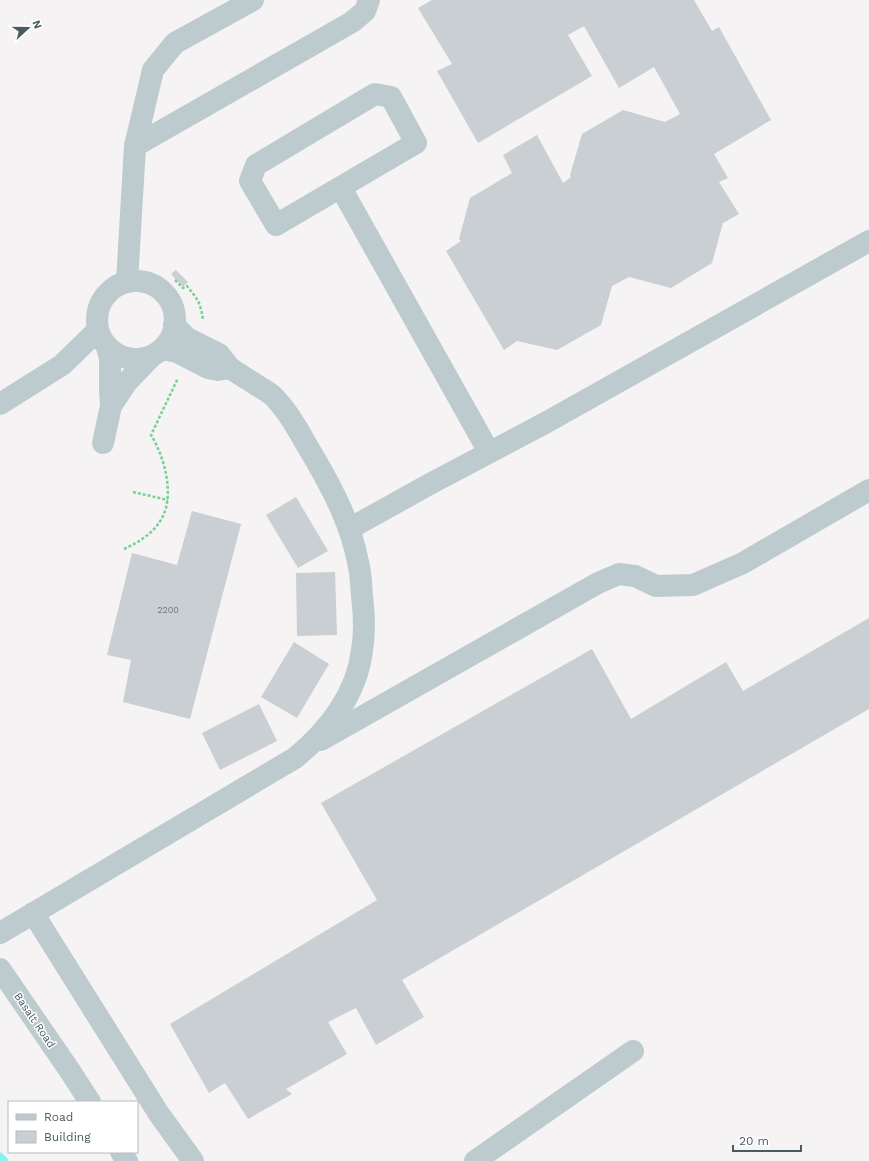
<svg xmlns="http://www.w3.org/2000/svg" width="869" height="1161" viewBox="0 0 869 1161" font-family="'Work Sans',sans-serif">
	<rect width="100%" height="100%" fill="#f5f3f3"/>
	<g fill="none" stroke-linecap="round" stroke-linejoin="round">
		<polyline stroke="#8df0f0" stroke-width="7" points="0,1156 5,1161"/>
	</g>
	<g fill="#c9cfd2">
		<polygon points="432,0 694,0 712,31 719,27 771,120 714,154 728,178 719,182 739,214 723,223 712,263 671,288 629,277 612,286 601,325 557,350 517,341 504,350 446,251 461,241 459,239 470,198 512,173 503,155 537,135 563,183 571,177 570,175 582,134 623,110 665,122 680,114 654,67 619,88 584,26 568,35 592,76 478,143 437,71 452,64 418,8"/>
		<polygon points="176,270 188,282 183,287 171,274"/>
		<polygon points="296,497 328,551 298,568 266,515"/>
		<polygon points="192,511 241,524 190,719 123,702 131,660 107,655 132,553 177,565"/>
		<polygon points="335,572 337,635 297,636 296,573"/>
		<polygon points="869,618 869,709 402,980 424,1017 376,1045 356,1008 328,1022 347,1054 286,1089 292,1094 248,1119 225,1083 209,1093 170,1024 377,900 321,803 592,649 631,719 726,662 743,691"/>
		<polygon points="294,642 329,664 297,718 261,697"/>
		<polygon points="259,704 277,741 220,770 202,733"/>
	</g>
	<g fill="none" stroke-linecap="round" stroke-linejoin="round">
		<g stroke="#77d293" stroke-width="2.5" stroke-dasharray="3 2" stroke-linecap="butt">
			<path d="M175,280L183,288L187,286C198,300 201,303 203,321"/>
			<polyline points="133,492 168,500"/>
			<path d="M124,549C139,542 154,533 162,518C175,494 164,456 151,435L178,378"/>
		</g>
		<g stroke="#bdcbcf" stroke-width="22">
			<polygon points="375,94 391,97 416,143 276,225 250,181 256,165"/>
			<polyline points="135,146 352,22 365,11 369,0"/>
			<polyline points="341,188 489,452"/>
			<circle cx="136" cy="320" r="39"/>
			<polyline points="127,282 135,146 153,70 175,43 253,0"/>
			<polyline points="163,349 177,352 208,368 218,370 230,368 219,354 187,338 174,325"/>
			<polyline points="0,404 62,365 98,330"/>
			<polyline points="111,406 127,382 152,356"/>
			<polyline points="103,443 111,406 110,389 110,358 107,347"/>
			<polyline points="349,529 428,485 547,422 869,241"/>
			<polyline points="321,740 598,583 619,574 635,576 656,586 693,585 743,563 869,490"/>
			<polyline points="33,913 159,1114 193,1161"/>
			<path d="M0,933L295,758C328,731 357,694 362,650C365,633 364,612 362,596C361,585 361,573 358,562C351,525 334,492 315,459C302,438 291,414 273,396C269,392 263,389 258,386C249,380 239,374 230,368"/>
			<polyline points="0,969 70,1071 90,1102"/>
			<polyline points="121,1152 127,1161"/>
			<polyline points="475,1161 633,1051"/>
		</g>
	</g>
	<g text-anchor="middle" stroke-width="3" stroke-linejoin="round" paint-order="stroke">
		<g font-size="9" fill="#69787d">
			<text x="168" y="613">2200</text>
		</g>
		<g font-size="11" fill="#495b61" stroke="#fff">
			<text transform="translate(35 1020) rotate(56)" y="4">Basalt Road</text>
		</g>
	</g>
	<rect x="8" y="1101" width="130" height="52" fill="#ffffff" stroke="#b6bdc0"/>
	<rect x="16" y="1114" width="20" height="6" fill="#bdcbcf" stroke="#b6bdc0"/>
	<text x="44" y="1121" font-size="12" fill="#495b61">Road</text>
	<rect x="16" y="1131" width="20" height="12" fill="#c9cfd2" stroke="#b6bdc0"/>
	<text x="44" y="1141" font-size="12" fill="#495b61">Building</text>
	<g transform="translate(28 28) rotate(69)" stroke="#ffffff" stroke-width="3" paint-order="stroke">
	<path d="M0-3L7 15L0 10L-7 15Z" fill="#495b61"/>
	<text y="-6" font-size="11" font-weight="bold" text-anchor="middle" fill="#495b61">N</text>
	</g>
	<path d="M733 1145v6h68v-6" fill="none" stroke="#495b61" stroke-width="2"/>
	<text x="739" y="1145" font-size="12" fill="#495b61" stroke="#ffffff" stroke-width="3" paint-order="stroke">20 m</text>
</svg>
